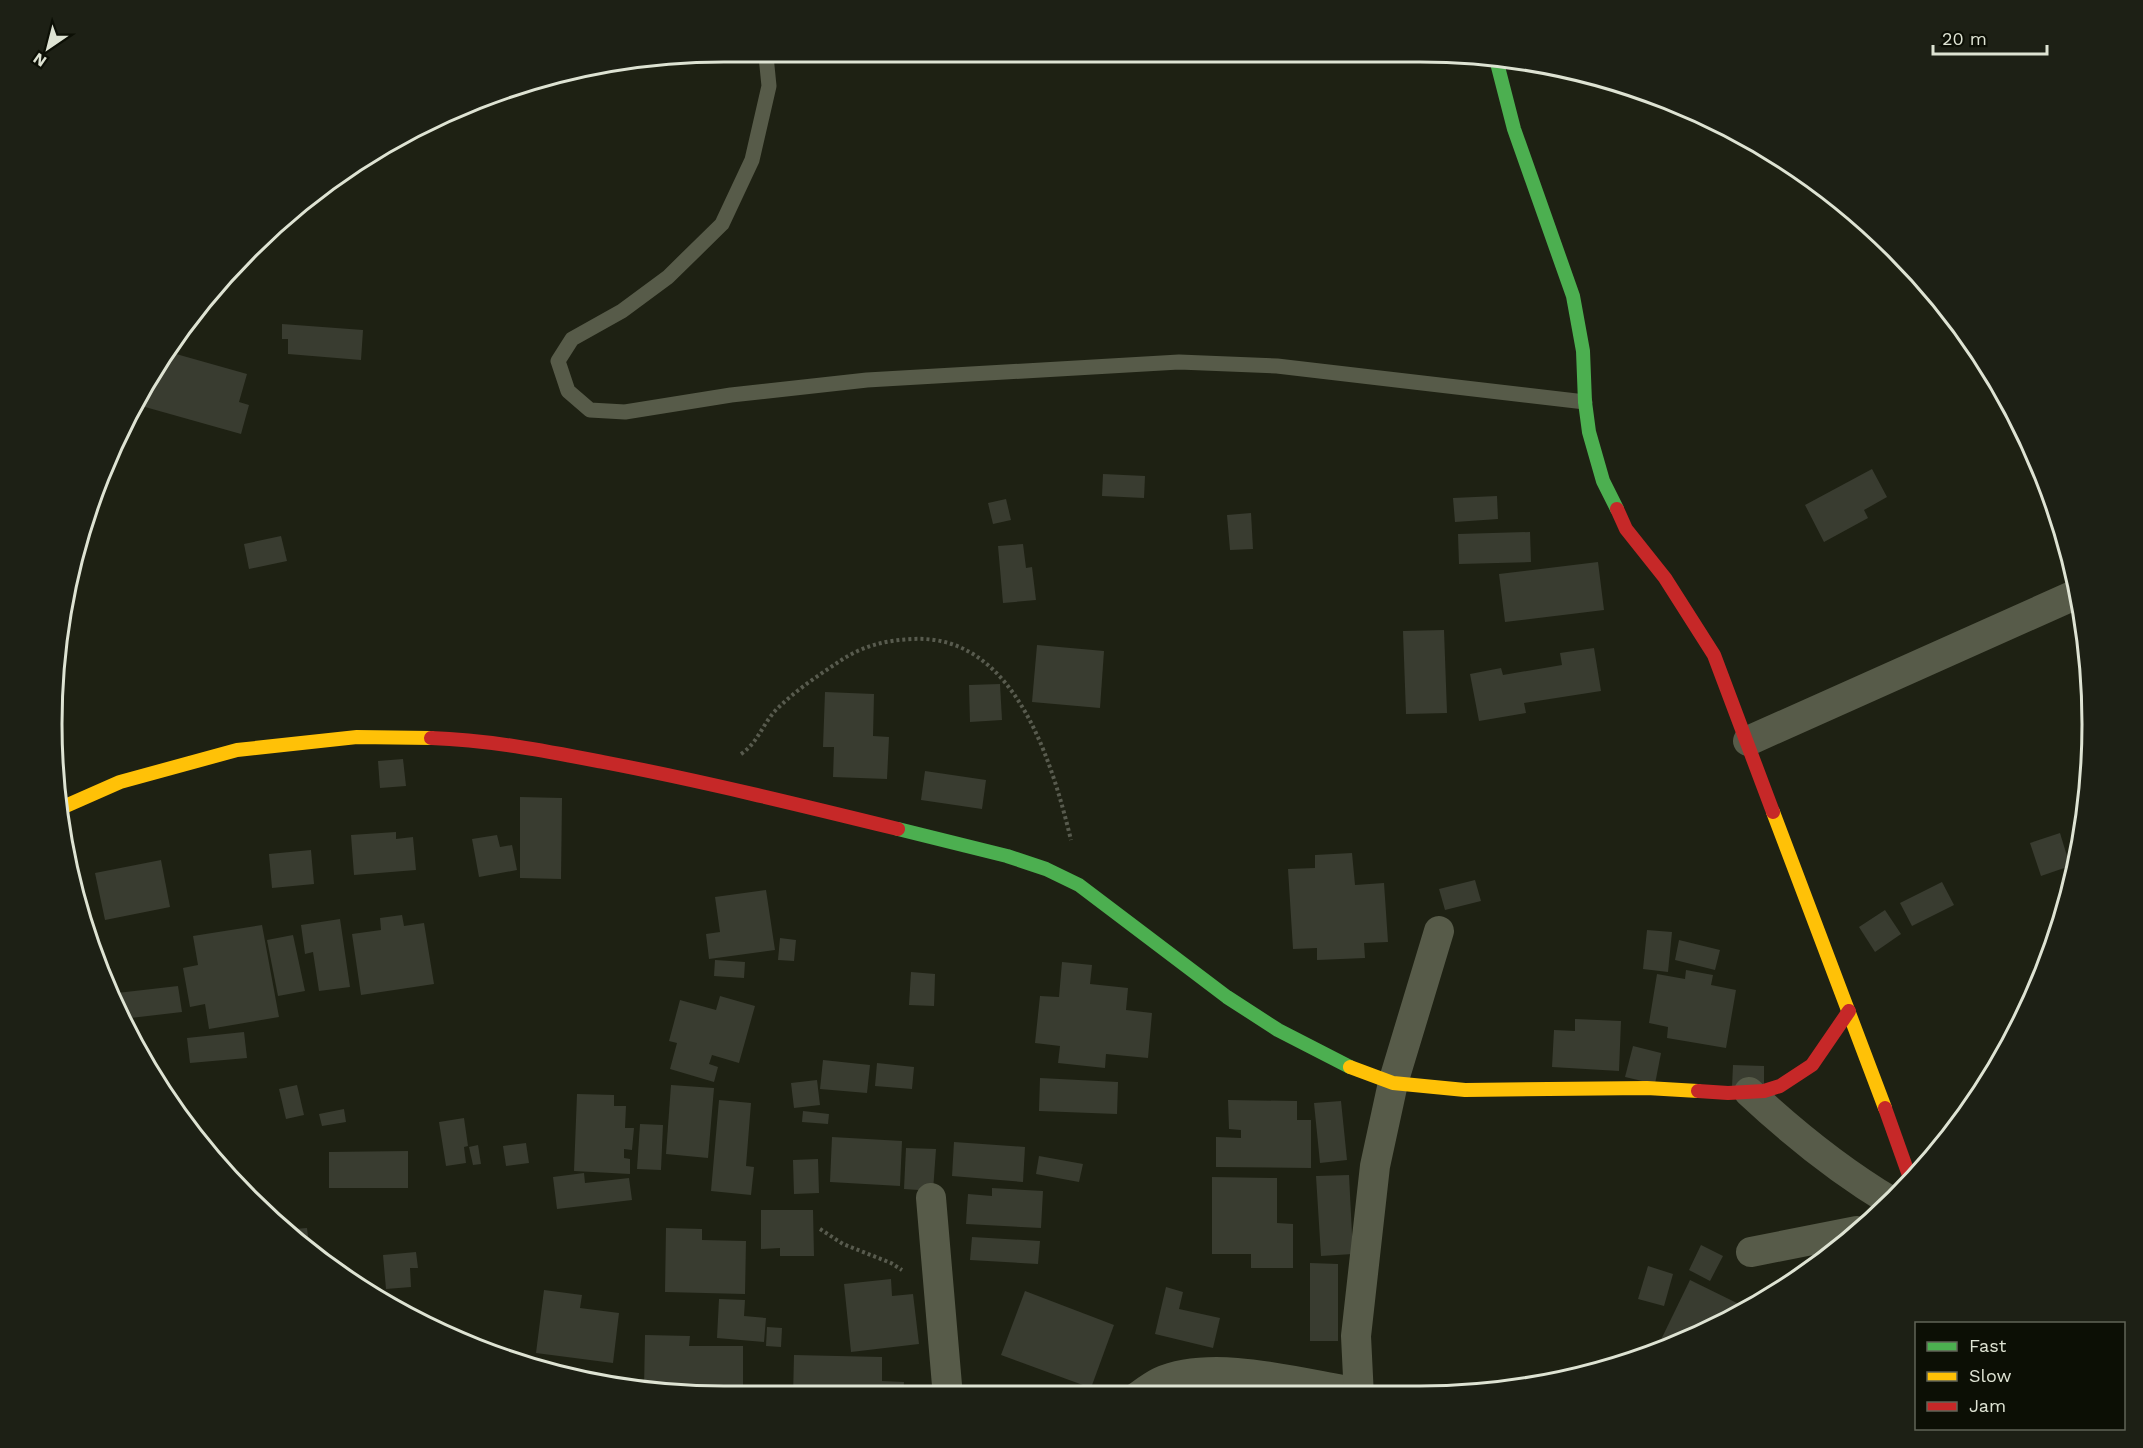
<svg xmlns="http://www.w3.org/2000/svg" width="2143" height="1448" viewBox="0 0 2143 1448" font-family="'Work Sans',sans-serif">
	<rect width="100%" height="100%" fill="#1e2113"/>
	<g fill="#393c30">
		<polygon points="282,324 363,330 361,360 288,354 288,339 282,339"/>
		<polygon points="169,352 247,374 239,402 249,405 241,434 138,405"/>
		<polygon points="1872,469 1887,497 1864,510 1868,518 1824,542 1805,505"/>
		<polygon points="1103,474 1145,476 1144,498 1102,496"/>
		<polygon points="1497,496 1498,519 1455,522 1453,498"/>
		<polygon points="1006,499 1011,520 993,524 988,503"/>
		<polygon points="1251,513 1253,549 1230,550 1227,515"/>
		<polygon points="1530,532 1531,562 1459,564 1458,534"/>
		<polygon points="281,536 287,561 249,569 244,544"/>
		<polygon points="1023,544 1026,568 1032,567 1036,600 1003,603 998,546"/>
		<polygon points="1598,562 1604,610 1505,622 1499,574"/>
		<polygon points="1444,630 1447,713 1406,714 1403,631"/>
		<polygon points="1037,645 1104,651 1100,708 1032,702"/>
		<polygon points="1594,648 1601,691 1524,703 1526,713 1479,721 1470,674 1501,668 1503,675 1562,665 1560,653"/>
		<polygon points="1000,684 1002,720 970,722 969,685"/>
		<polygon points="825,692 874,694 873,736 889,737 887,779 833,777 834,747 823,747"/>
		<polygon points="403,759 406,786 380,788 378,761"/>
		<polygon points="925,771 986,780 982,809 921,800"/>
		<polygon points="520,797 562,798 561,879 520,878"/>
		<polygon points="396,832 396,839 413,837 416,870 354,875 351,835"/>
		<polygon points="2060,833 2070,866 2041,876 2030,843"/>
		<polygon points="497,835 500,847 512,845 517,870 479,877 472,839"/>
		<polygon points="311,850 314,884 272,888 269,854"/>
		<polygon points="1352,853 1355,885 1384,883 1388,942 1364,943 1365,958 1317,960 1317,948 1293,949 1288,869 1315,868 1315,855"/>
		<polygon points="161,860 170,907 105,920 95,873"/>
		<polygon points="1475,880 1481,901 1445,910 1439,889"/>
		<polygon points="1942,882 1954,905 1912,926 1900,903"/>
		<polygon points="766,890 775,950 709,959 706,934 720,932 715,897"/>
		<polygon points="1885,910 1901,934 1875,952 1859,927"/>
		<polygon points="402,915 404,926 424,923 434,984 361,995 352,934 381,930 380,918"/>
		<polygon points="340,919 350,987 319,991 313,952 305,954 301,925"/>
		<polygon points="262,925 279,1017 209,1029 205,1004 190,1007 183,968 198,965 193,936"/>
		<polygon points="1647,930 1672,932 1668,972 1643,969"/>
		<polygon points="293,935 305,991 278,996 267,940"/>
		<polygon points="780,938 796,940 794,961 778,960"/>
		<polygon points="1679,940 1720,950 1715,970 1675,960"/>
		<polygon points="715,960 745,962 744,978 714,976"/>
		<polygon points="1062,962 1092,965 1090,984 1128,988 1126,1010 1152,1013 1148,1058 1106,1054 1105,1068 1058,1063 1060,1046 1035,1043 1040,996 1059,997"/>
		<polygon points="1686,970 1713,975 1711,985 1736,990 1726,1048 1667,1038 1668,1027 1649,1023 1657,974 1685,979"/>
		<polygon points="911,972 935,974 934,1006 909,1005"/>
		<polygon points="178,986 182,1012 122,1019 119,1012 117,993"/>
		<polygon points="720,996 755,1006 739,1063 712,1055 709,1064 718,1067 714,1082 670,1069 677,1043 669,1041 680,1000 716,1010"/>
		<polygon points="1575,1019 1621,1021 1619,1071 1552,1067 1554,1030 1575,1031"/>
		<polygon points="244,1032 247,1058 190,1063 187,1038"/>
		<polygon points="1633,1046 1661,1053 1655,1084 1625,1077"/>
		<polygon points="823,1060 870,1065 867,1093 820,1089"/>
		<polygon points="877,1063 914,1067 912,1089 875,1086"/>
		<polygon points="1733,1065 1764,1066 1764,1088 1732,1087"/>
		<polygon points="1040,1078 1118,1082 1117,1114 1039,1111"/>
		<polygon points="817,1080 820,1105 794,1108 791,1083"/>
		<polygon points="297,1085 304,1115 286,1119 279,1089"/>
		<polygon points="671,1085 714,1088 708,1158 666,1154"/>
		<polygon points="577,1094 614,1095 614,1106 626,1106 625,1128 634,1128 632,1150 624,1149 624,1158 630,1159 630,1174 574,1171"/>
		<polygon points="719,1100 751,1103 746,1166 754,1167 751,1195 711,1191"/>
		<polygon points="1228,1100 1297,1101 1297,1120 1311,1120 1311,1168 1216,1167 1216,1137 1241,1138 1241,1130 1229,1129"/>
		<polygon points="1341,1101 1347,1160 1320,1163 1314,1103"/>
		<polygon points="344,1109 346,1122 322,1126 319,1114"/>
		<polygon points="803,1111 829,1114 828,1124 802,1122"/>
		<polygon points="464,1118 468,1146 464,1147 466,1163 446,1166 439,1122"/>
		<polygon points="640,1124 663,1125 661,1170 637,1169"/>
		<polygon points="832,1137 902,1141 900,1186 830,1182"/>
		<polygon points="954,1142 1025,1147 1023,1182 952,1176"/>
		<polygon points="526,1143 529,1163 506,1166 503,1146"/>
		<polygon points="478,1145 481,1164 473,1165 469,1147"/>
		<polygon points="906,1148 936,1149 933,1191 904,1189"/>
		<polygon points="408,1151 408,1188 329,1188 329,1152"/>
		<polygon points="1039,1156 1083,1164 1079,1182 1036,1174"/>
		<polygon points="818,1159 819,1193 794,1194 793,1160"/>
		<polygon points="584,1173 585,1183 629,1178 632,1200 557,1209 553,1177"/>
		<polygon points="1349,1175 1353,1254 1321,1256 1316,1176"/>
		<polygon points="1212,1177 1277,1178 1277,1223 1293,1224 1293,1268 1251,1268 1251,1254 1212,1254"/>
		<polygon points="992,1188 1043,1191 1041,1228 966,1224 968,1194 992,1196"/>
		<polygon points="761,1210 813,1210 814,1256 780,1256 780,1248 761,1249"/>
		<polygon points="307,1228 310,1254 283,1230"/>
		<polygon points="666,1228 702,1229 702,1240 746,1241 745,1294 665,1292"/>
		<polygon points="972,1237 1040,1241 1038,1264 970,1260"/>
		<polygon points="1701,1245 1723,1256 1710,1281 1689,1270"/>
		<polygon points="416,1252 418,1268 410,1268 411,1287 386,1289 383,1255"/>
		<polygon points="1310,1263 1338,1264 1338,1341 1310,1341"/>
		<polygon points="1648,1266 1673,1274 1664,1306 1638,1299"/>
		<polygon points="891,1279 892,1296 913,1294 919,1344 851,1352 844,1284"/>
		<polygon points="1690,1280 1743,1306 1741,1311 1677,1346 1655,1352"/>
		<polygon points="1166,1287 1183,1292 1179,1309 1220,1318 1213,1348 1155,1334"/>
		<polygon points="544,1290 582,1295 580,1308 619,1313 613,1363 536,1353"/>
		<polygon points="1025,1291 1114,1325 1091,1388 1001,1355"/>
		<polygon points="719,1299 745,1300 744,1316 766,1318 764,1342 717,1338"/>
		<polygon points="767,1327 782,1328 781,1347 766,1346"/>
		<polygon points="645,1335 690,1336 689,1346 743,1346 743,1397 724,1397 644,1389"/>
		<polygon points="794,1355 882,1357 882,1381 904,1382 903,1397 793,1397"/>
	</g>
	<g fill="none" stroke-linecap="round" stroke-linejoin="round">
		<g stroke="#585b4e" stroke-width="4" stroke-dasharray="3 3" stroke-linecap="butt">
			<path d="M741,754C759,742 763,722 778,708C796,690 819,675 840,661C862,646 886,640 913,639C1015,634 1052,762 1071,840"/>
			<polyline points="820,1229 843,1244 891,1263 902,1270"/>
		</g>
		<polyline stroke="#575b49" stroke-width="15" points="766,56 769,86 752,160 722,224 668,277 622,311 572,339 558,361 568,391 590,410 625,412 731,395 867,380 1179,362 1277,366 1585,402"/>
		<g stroke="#575b49" stroke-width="30">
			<polyline points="1748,741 2079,593"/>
			<path d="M1749,1092C1794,1134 1840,1171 1892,1202"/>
			<polyline points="931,1198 948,1397"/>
			<polyline points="1751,1252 1857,1231"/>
			<path d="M1137,1397C1144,1392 1152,1386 1160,1382C1214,1358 1302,1384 1359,1393"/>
			<polyline points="1359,1397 1356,1336 1375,1166 1393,1083 1439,931"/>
		</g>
		<g stroke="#4caf50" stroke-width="14">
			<polyline points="1496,59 1514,129 1573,296 1583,351 1585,402 1589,432 1603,481 1617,509"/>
			<polyline points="898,829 1007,856 1046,869 1079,885 1227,997 1278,1030 1350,1067"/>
		</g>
		<g stroke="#ffc107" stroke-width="14">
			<polyline points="61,808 120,782 237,750 357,737 431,738"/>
			<polyline points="1773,812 1885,1108"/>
			<polyline points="1350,1067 1393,1083 1465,1090 1647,1088 1698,1091"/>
		</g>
		<g stroke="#c62828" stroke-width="14">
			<polyline points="1617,509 1626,529 1665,578 1714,655 1773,812"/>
			<path d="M431,738C490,740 546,751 603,762C702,781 800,805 898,829"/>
			<polyline points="1698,1091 1728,1093 1764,1091 1780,1086 1812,1065 1849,1011"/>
			<polyline points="1885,1108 1911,1181"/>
		</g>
	</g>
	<path d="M0 0H2143V1448H0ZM724 62H1420A662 662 0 0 1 2082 724V724A662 662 0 0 1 1420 1386H724A662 662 0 0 1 62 724V724A662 662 0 0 1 724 62Z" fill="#1d2015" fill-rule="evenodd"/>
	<path fill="none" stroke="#dee3d3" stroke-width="3" d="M724 62H1420A662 662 0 0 1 2082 724V724A662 662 0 0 1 1420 1386H724A662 662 0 0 1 62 724V724A662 662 0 0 1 724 62Z"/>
	<rect x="1915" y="1322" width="210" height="108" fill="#0c0f05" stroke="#606457" stroke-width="1.5"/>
	<rect x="1927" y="1342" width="30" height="9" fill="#4caf50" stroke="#606457" stroke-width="1.5"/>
	<text x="1969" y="1352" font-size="18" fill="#dee3d3">Fast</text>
	<rect x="1927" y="1372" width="30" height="9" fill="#ffc107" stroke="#606457" stroke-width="1.5"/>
	<text x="1969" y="1382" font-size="18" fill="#dee3d3">Slow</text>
	<rect x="1927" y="1402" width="30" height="9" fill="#c62828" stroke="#606457" stroke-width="1.5"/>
	<text x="1969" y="1412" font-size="18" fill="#dee3d3">Jam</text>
	<g transform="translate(48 48) rotate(215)" stroke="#0c0f05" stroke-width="4.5" paint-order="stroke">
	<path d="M0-4.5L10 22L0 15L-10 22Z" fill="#dee3d3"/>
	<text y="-9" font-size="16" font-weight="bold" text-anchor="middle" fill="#dee3d3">N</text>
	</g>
	<path d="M1933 45v9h114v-9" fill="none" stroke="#dee3d3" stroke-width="3"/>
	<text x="1942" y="45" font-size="18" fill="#dee3d3" stroke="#0c0f05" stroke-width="4.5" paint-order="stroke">20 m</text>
</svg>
